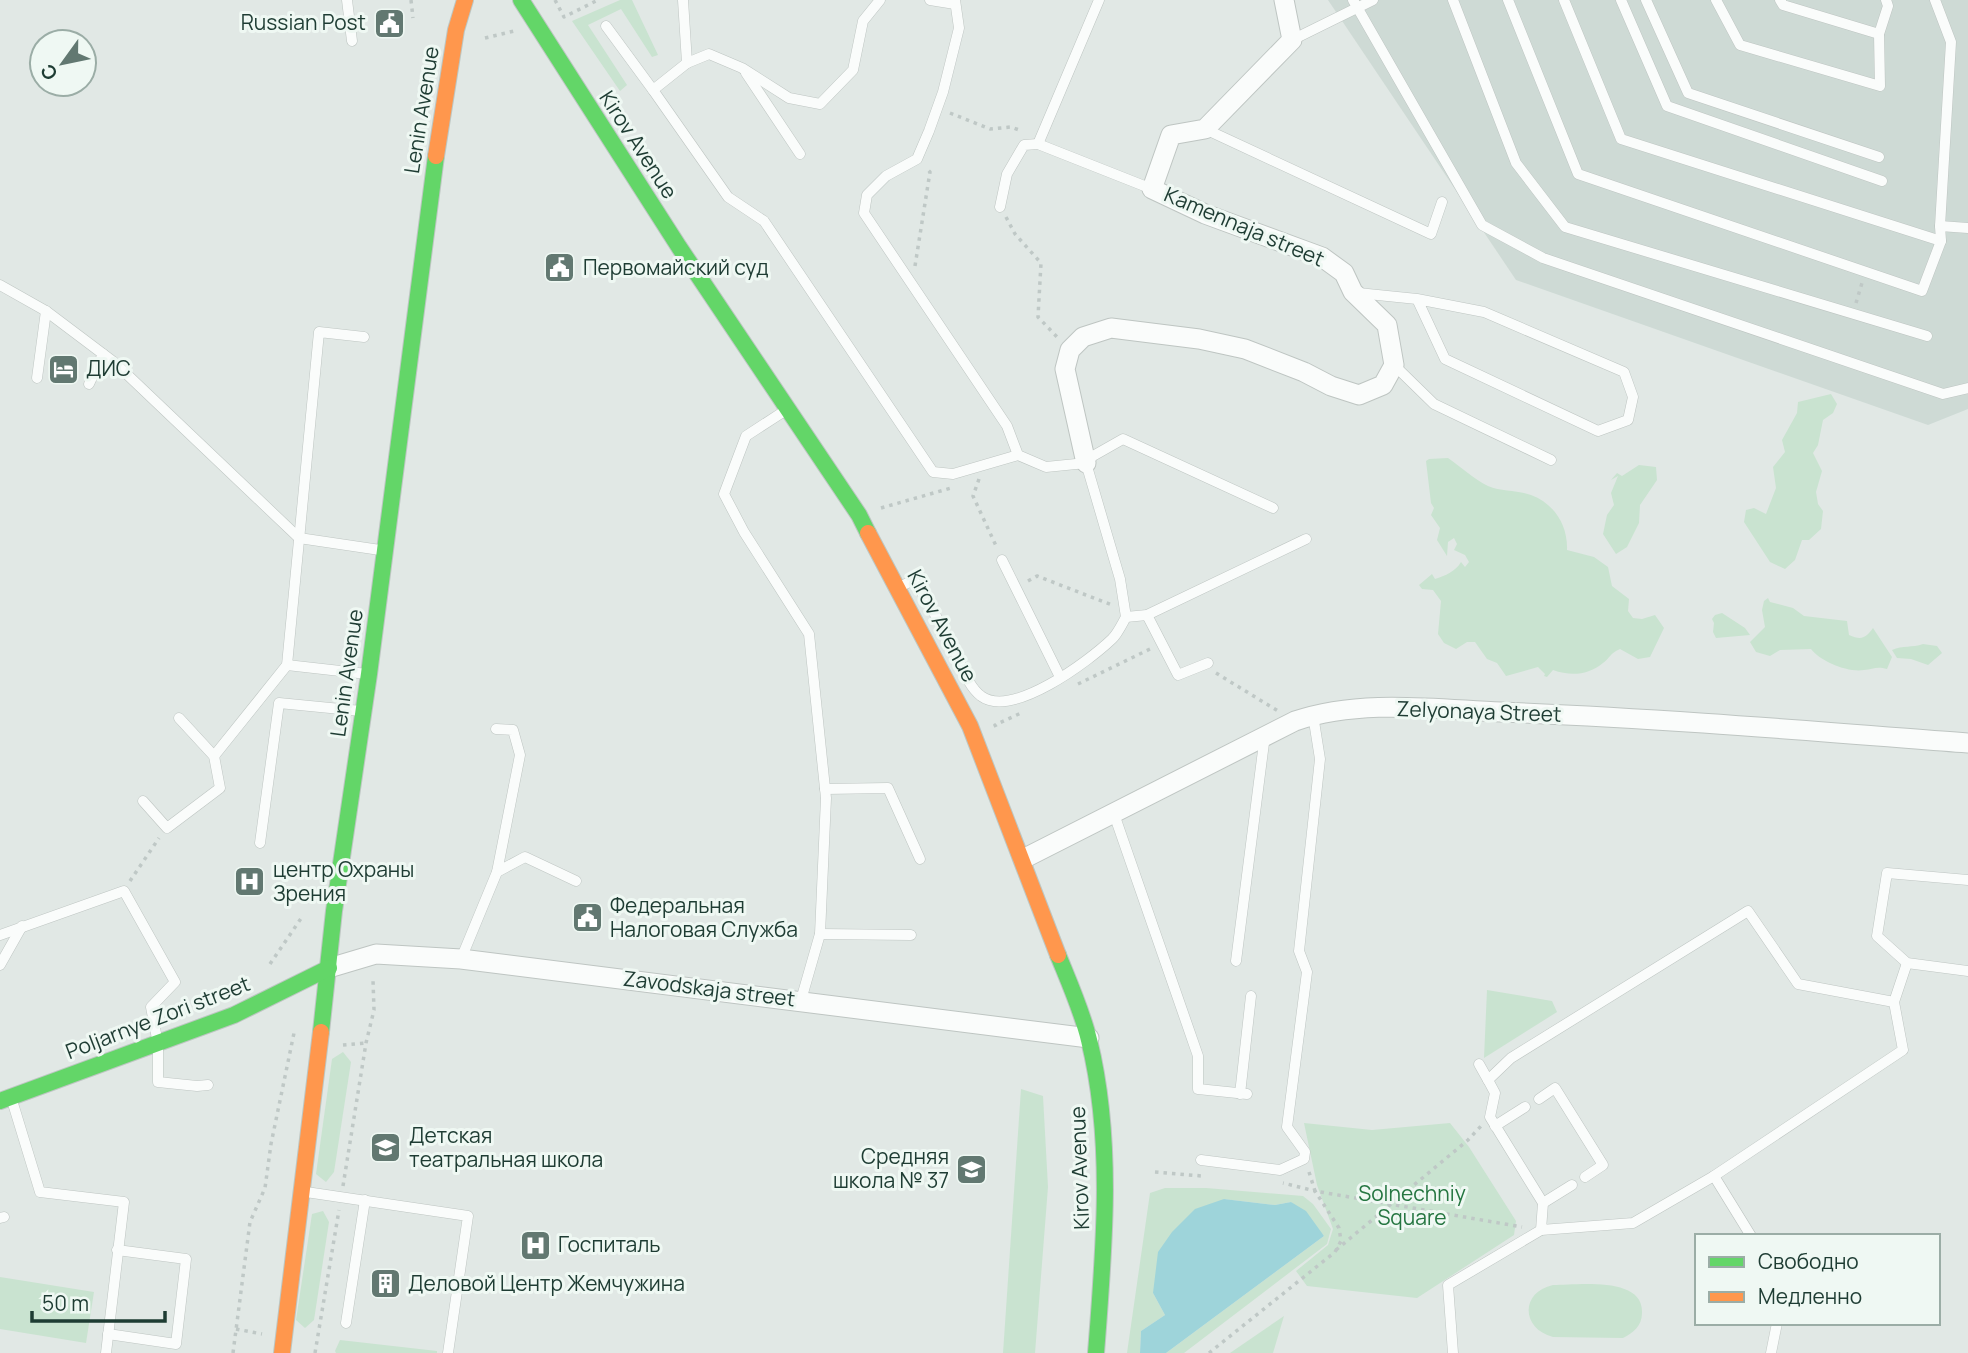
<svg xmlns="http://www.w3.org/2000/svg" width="1968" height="1353" viewBox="0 0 1968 1353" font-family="Manrope,sans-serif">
	<rect width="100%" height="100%" fill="#e1e8e5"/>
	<polygon fill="#cedad5" points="1328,0 1968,0 1968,409 1928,425 1516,280"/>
	<g fill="#c9e3d0">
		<polygon points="620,0 632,0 658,55 652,57 621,9 588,25 627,85 620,91 572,21"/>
		<polygon points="1831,394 1837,404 1833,413 1823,420 1818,445 1813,453 1822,471 1816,492 1818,504 1823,511 1821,529 1809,540 1802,540 1795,560 1785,569 1770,562 1744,522 1746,510 1754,508 1766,514 1776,488 1773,467 1785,452 1782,440 1797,413 1798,402"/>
		<path d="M1448,458C1461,467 1474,479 1488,486C1502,492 1518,490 1531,495C1555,504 1568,526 1567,550L1594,557L1608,567L1612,586L1629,599L1628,611L1633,618L1642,619L1655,615L1664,628L1650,657L1638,659L1620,649C1609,654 1611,657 1603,663C1587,676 1570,676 1553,670L1547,677L1544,676L1545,674L1538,667L1506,676L1497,663L1487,659L1475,642H1467L1456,649L1444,643L1438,634L1441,601L1433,590L1422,589L1419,585L1432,574L1435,579C1445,576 1456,571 1461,562L1465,567L1469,562L1465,555L1454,550L1457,544L1454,538L1448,542L1447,556L1437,540L1440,528L1431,515L1434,508L1431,503L1426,461L1429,459Z"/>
		<polygon points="1639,465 1656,467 1657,480 1640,505 1639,523 1627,547 1616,554 1603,534 1607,515 1614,505 1611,493 1618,476 1611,480 1617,473 1622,476"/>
		<path d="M1768,598L1770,602L1793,608L1804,616L1847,621L1849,635C1861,640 1865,639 1873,628L1892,657L1887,669C1877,666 1873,669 1864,670C1848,673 1820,661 1811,649L1780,650L1770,656L1756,652L1750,642L1765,627L1762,610L1764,601Z"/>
		<polygon points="1722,613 1745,628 1750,635 1716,638 1713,632 1714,623 1712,619 1715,615"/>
		<path d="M1923,644L1937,646L1942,653L1928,665L1911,659L1897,658L1892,650C1903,645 1912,648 1923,644Z"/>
		<polygon points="1487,990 1552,1001 1557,1012 1484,1058"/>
		<polygon points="343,1052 351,1062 334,1172 326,1182 316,1174 332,1059"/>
		<polygon points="1021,1089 1043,1096 1048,1187 1035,1353 1003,1353"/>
		<polygon points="1304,1123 1372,1130 1450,1123 1469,1147 1516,1221 1514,1235 1417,1298 1307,1286 1296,1271 1328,1245 1333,1229 1317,1185"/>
		<polygon points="1165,1188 1206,1188 1303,1196 1313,1204 1331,1229 1327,1244 1184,1353 1166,1353 1324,1236 1291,1202 1275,1205 1224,1199 1153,1293 1165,1315 1141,1331 1140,1353 1127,1353 1150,1193"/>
		<polygon points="323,1211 329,1222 314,1320 305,1328 296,1320 312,1214"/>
		<polygon points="0,1277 94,1292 86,1343 0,1329"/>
		<path d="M1553,1285C1578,1285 1644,1276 1642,1313C1642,1326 1633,1333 1623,1338L1553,1337C1521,1329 1520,1292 1553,1285Z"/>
		<polygon points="1284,1316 1273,1353 1230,1353"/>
		<polygon points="340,1340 437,1351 437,1353 336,1353 335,1351"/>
	</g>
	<polygon fill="#9ed4da" points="1224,1199 1275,1205 1291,1202 1306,1211 1324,1236 1166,1353 1140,1353 1141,1331 1165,1315 1153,1293 1158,1252 1172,1232 1195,1209"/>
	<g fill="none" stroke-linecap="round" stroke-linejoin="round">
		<defs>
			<g id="lane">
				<polyline points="347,0 352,41"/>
				<polyline points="683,0 687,63 653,90 728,197 764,221 933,472 953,474 1018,455"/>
				<polyline points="930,0 955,4"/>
				<polyline points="955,0 959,28 943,92 929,131 917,159 886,176 867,195 864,213 1007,426 1018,455 1046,467 1086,463 1093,456 1123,439 1273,508"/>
				<polyline points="1353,0 1482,225 1543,258 1943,394 1968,388"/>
				<polyline points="1453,0 1516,163 1565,227 1927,336"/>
				<polyline points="1508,0 1578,174 1922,291 1941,241 1940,226 1951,42 1935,0"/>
				<polyline points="1564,0 1621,139 1941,241"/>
				<polyline points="1621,0 1667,106 1882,181"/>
				<polyline points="1646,0 1688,93 1879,157"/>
				<polyline points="1716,0 1740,45 1880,86 1879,34 1888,6 1886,0"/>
				<polyline points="1780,0 1783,5 1879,34"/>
				<polyline points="606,26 653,90"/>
				<polyline points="1292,40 1373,0"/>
				<polyline points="687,63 709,54 742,68 789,98 820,104 853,70 863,21 880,0"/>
				<polyline points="746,73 800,154"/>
				<polyline points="1205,129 1431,234 1442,202"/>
				<polyline points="1038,144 1099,0"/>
				<polyline points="1000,207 1007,174 1024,145 1038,144 1152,189"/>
				<polyline points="1940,226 1968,228"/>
				<polyline points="0,285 46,311 115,363 299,538 380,550"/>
				<polyline points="1358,293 1417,299 1445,359 1598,431 1628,420 1633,397 1624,372 1484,312 1417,299"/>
				<polyline points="1394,365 1434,404 1551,460"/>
				<polyline points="37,378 46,311"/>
				<polyline points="89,384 103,354"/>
				<polyline points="786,410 746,436 724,494 744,532 809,634 826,798 820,934 801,1000"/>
				<polyline points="1002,560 1060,677"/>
				<path d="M899,587L914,580C929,603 942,626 954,650C962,665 967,685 981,696C1012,719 1089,661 1112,639C1118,633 1122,624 1126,617L1120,579L1086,463"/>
				<polyline points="1147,615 1178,675 1208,663"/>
				<polyline points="1126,617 1147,615 1306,539"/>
				<polyline points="287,665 367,674"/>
				<polyline points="496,729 513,730 520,755 497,872 525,857 576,881"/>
				<polyline points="214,756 287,665 319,332 364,337"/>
				<polyline points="825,789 888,788 920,859"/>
				<polyline points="143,801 167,828 220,788 214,756 179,718"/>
				<polyline points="1114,814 1198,1056 1198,1089 1247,1094"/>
				<polyline points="260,843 279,703 361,711"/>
				<polyline points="1968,880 1887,873 1877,936 1907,963 1968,971"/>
				<polyline points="820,934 911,935"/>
				<polyline points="0,935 124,891 175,982 151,1007 158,1044 158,1082 197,1086 208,1085"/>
				<polyline points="461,959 497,872"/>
				<polyline points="1236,961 1265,735"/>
				<polyline points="0,965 22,926"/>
				<polyline points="1894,1002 1798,984 1748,911 1511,1058 1488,1080 1495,1093 1490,1117 1543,1203 1541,1230 1633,1223 1714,1176 1903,1050 1894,1002 1907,963"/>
				<polyline points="1479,1064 1488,1080"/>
				<polyline points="1240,1094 1251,996"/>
				<polyline points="11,1097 40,1192 124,1202 106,1353"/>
				<polyline points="1539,1099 1555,1088 1603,1165 1585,1177"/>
				<polyline points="1495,1126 1525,1107"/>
				<polyline points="1201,1160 1280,1170 1304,1159 1305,1152 1287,1127 1307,972 1299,951 1320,759 1313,715"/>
				<polyline points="1714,1176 1751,1236"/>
				<polyline points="306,1192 468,1216 448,1353"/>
				<polyline points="1543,1203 1572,1185"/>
				<polyline points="0,1218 4,1217"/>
				<polyline points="346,1323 365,1200"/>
				<polyline points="108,1334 176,1344 186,1259 117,1250"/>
				<polyline points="1453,1353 1448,1285 1541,1230"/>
				<polyline points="1771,1353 1777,1323"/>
			</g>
			<g id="street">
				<polyline points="1086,463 1065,369 1070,350 1083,337 1111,328 1199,339 1245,349 1304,372 1331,386 1359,395 1383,385 1394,365 1387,325 1353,292 1344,273 1322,257 1205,214 1152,189 1171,135 1205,129 1292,40 1284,0"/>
				<path d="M1023,859L1295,721C1360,699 1433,709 1501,712C1657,718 1812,731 1968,743"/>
				<polyline points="329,968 376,954 461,959 1089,1038"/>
			</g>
			<g id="fast">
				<polyline points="521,0 679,247 859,515 868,533"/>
				<path d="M1058,955C1069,982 1082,1011 1089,1040C1114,1141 1104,1250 1096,1353"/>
				<polyline points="321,1032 334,911 369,674 436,156"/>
				<polyline points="0,1101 234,1015 329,968"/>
			</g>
			<g id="slow">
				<polyline points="436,156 456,30 465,0"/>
				<polyline points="868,533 970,726 1058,955"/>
				<polyline points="282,1353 321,1032"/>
			</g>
		</defs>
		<use href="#lane" stroke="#bec5c2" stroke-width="11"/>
		<use href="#street" stroke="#bec5c2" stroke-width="21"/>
		<use href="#fast" stroke="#bdc6c2" stroke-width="18"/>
		<use href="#slow" stroke="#bdc6c2" stroke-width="18"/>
		<g stroke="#bfc8c6" stroke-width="3.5" stroke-dasharray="3.5 5" stroke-linecap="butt">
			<polyline points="411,0 413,18"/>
			<polyline points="555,0 564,17 598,0"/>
			<polyline points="485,38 514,31"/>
			<polyline points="950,113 990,129 1011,127 1022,131"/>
			<polyline points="1006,217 1015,234 1041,263 1038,317 1059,339"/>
			<polyline points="915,266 930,172 926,168"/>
			<polyline points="1856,303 1862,283"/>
			<polyline points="979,479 973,496 997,548"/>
			<polyline points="881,508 951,488"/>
			<polyline points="1028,581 1037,576 1112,605"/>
			<polyline points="1216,673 1278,711"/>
			<polyline points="1078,684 1150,649"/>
			<polyline points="996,727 995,725 1021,713"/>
			<polyline points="130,881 159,838"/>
			<polyline points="270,964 302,917"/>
			<polyline points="343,1045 366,1043"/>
			<polyline points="1155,1172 1202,1176"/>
			<polyline points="1309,1172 1315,1191 1522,1227"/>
			<polyline points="343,1186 366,1043 374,1010 373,980"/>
			<polyline points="1336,1250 1468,1140 1482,1125"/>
			<polyline points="236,1329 262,1334"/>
			<polyline points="233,1353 250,1222 265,1188 271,1144 294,1033"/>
			<polyline points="315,1353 339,1210"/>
			<polyline points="1209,1353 1335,1252 1341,1241 1339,1228 1315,1191 1283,1183"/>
		</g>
		<use href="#lane" stroke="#fafcfb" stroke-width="10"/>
		<use href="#street" stroke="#fafcfb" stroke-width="19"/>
		<use href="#fast" stroke="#63d668" stroke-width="16"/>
		<use href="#slow" stroke="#ff974d" stroke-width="16"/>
	</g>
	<defs>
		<symbol id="civic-square" viewBox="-11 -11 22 22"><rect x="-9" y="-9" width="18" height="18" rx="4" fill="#627871" stroke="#eff8f3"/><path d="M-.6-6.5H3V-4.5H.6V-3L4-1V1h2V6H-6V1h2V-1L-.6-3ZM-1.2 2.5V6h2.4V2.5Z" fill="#fff"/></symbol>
		<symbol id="hotel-square" viewBox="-11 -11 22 22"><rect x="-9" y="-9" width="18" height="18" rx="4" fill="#627871" stroke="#eff8f3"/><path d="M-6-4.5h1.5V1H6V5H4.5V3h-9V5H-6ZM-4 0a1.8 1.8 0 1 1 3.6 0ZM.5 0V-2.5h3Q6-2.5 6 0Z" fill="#fff"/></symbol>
		<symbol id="hospital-square" viewBox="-11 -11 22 22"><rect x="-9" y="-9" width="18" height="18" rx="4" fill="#627871" stroke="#eff8f3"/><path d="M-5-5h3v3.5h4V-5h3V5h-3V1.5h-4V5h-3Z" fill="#fff"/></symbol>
		<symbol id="school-square" viewBox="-11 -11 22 22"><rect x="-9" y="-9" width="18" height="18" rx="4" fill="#627871" stroke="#eff8f3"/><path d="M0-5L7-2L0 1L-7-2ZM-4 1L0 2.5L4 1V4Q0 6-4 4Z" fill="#fff"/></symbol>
		<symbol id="building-square" viewBox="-11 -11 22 22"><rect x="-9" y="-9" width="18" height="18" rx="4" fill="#627871" stroke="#eff8f3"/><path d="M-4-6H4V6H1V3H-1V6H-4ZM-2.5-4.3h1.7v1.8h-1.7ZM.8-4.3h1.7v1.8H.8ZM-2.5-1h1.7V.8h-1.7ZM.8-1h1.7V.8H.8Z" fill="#fff"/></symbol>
	</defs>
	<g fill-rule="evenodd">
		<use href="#civic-square" x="372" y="6" width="35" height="35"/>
		<use href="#civic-square" x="542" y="250" width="35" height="35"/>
		<use href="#hotel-square" x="46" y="352" width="35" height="35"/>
		<use href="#hospital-square" x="232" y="864" width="35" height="35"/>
		<use href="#civic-square" x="570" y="900" width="35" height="35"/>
		<use href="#school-square" x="368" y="1130" width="35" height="35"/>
		<use href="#school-square" x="954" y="1152" width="35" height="35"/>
		<use href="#hospital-square" x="518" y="1228" width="35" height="35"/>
		<use href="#building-square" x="368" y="1266" width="35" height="35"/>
	</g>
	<g text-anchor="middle" stroke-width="6" stroke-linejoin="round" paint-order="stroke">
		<g font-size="21" fill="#1e3c33" stroke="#eff8f3" text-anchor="start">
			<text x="366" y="30" text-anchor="end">Russian Post</text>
			<text x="583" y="275">Первомайский суд</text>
			<text x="86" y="376">ДИС</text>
			<text x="273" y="877">центр Охраны<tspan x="273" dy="24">Зрения</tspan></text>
			<text x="610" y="913">Федеральная<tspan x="610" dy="24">Налоговая Служба</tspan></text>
			<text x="409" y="1143">Детская<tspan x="409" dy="24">театральная школа</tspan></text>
			<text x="949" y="1164" text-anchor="end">Средняя<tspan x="949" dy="24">школа № 37</tspan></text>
			<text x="558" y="1252">Госпиталь</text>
			<text x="408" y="1291">Деловой Центр Жемчужина</text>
		</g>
		<g font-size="21" fill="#1e3c33" stroke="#eff8f3">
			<text transform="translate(422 110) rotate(-81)" y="7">Lenin Avenue</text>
			<text transform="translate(638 145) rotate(57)" y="7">Kirov Avenue</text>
			<text transform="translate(1244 227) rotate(23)" y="7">Kamennaja street</text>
			<text transform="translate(942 626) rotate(62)" y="7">Kirov Avenue</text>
			<text transform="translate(347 673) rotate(-82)" y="7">Lenin Avenue</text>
			<text transform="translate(1479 712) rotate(2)" y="7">Zelyonaya Street</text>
			<text transform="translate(709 989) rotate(7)" y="7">Zavodskaja street</text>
			<text transform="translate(158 1018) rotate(-21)" y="7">Poljarnye Zori street</text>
			<text transform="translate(1080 1168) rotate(-92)" y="7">Kirov Avenue</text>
		</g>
		<g font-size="21" fill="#257641" stroke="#eff8f3">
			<text x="1412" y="1201">Solnechniy<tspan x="1412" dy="24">Square</tspan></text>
		</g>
	</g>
	<rect x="1695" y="1234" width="245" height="91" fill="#eff8f3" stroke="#9bada6" stroke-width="2"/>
	<rect x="1709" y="1257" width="35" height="10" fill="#63d668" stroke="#9bada6" stroke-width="2"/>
	<text x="1758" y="1269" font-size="21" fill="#1e3c33">Свободно</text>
	<rect x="1709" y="1292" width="35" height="10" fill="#ff974d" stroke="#9bada6" stroke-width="2"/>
	<text x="1758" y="1304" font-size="21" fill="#1e3c33">Медленно</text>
	<g transform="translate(63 63) rotate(237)"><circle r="33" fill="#eff8f3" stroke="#9bada6" stroke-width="2"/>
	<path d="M0-5L12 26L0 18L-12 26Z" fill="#627871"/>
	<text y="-10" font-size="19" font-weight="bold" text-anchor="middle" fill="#1e3c33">С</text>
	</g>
	<path d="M32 1311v10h133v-10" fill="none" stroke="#1e3c33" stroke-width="3.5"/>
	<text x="42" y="1311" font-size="21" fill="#1e3c33" stroke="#eff8f3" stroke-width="5" paint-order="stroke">50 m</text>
</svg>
